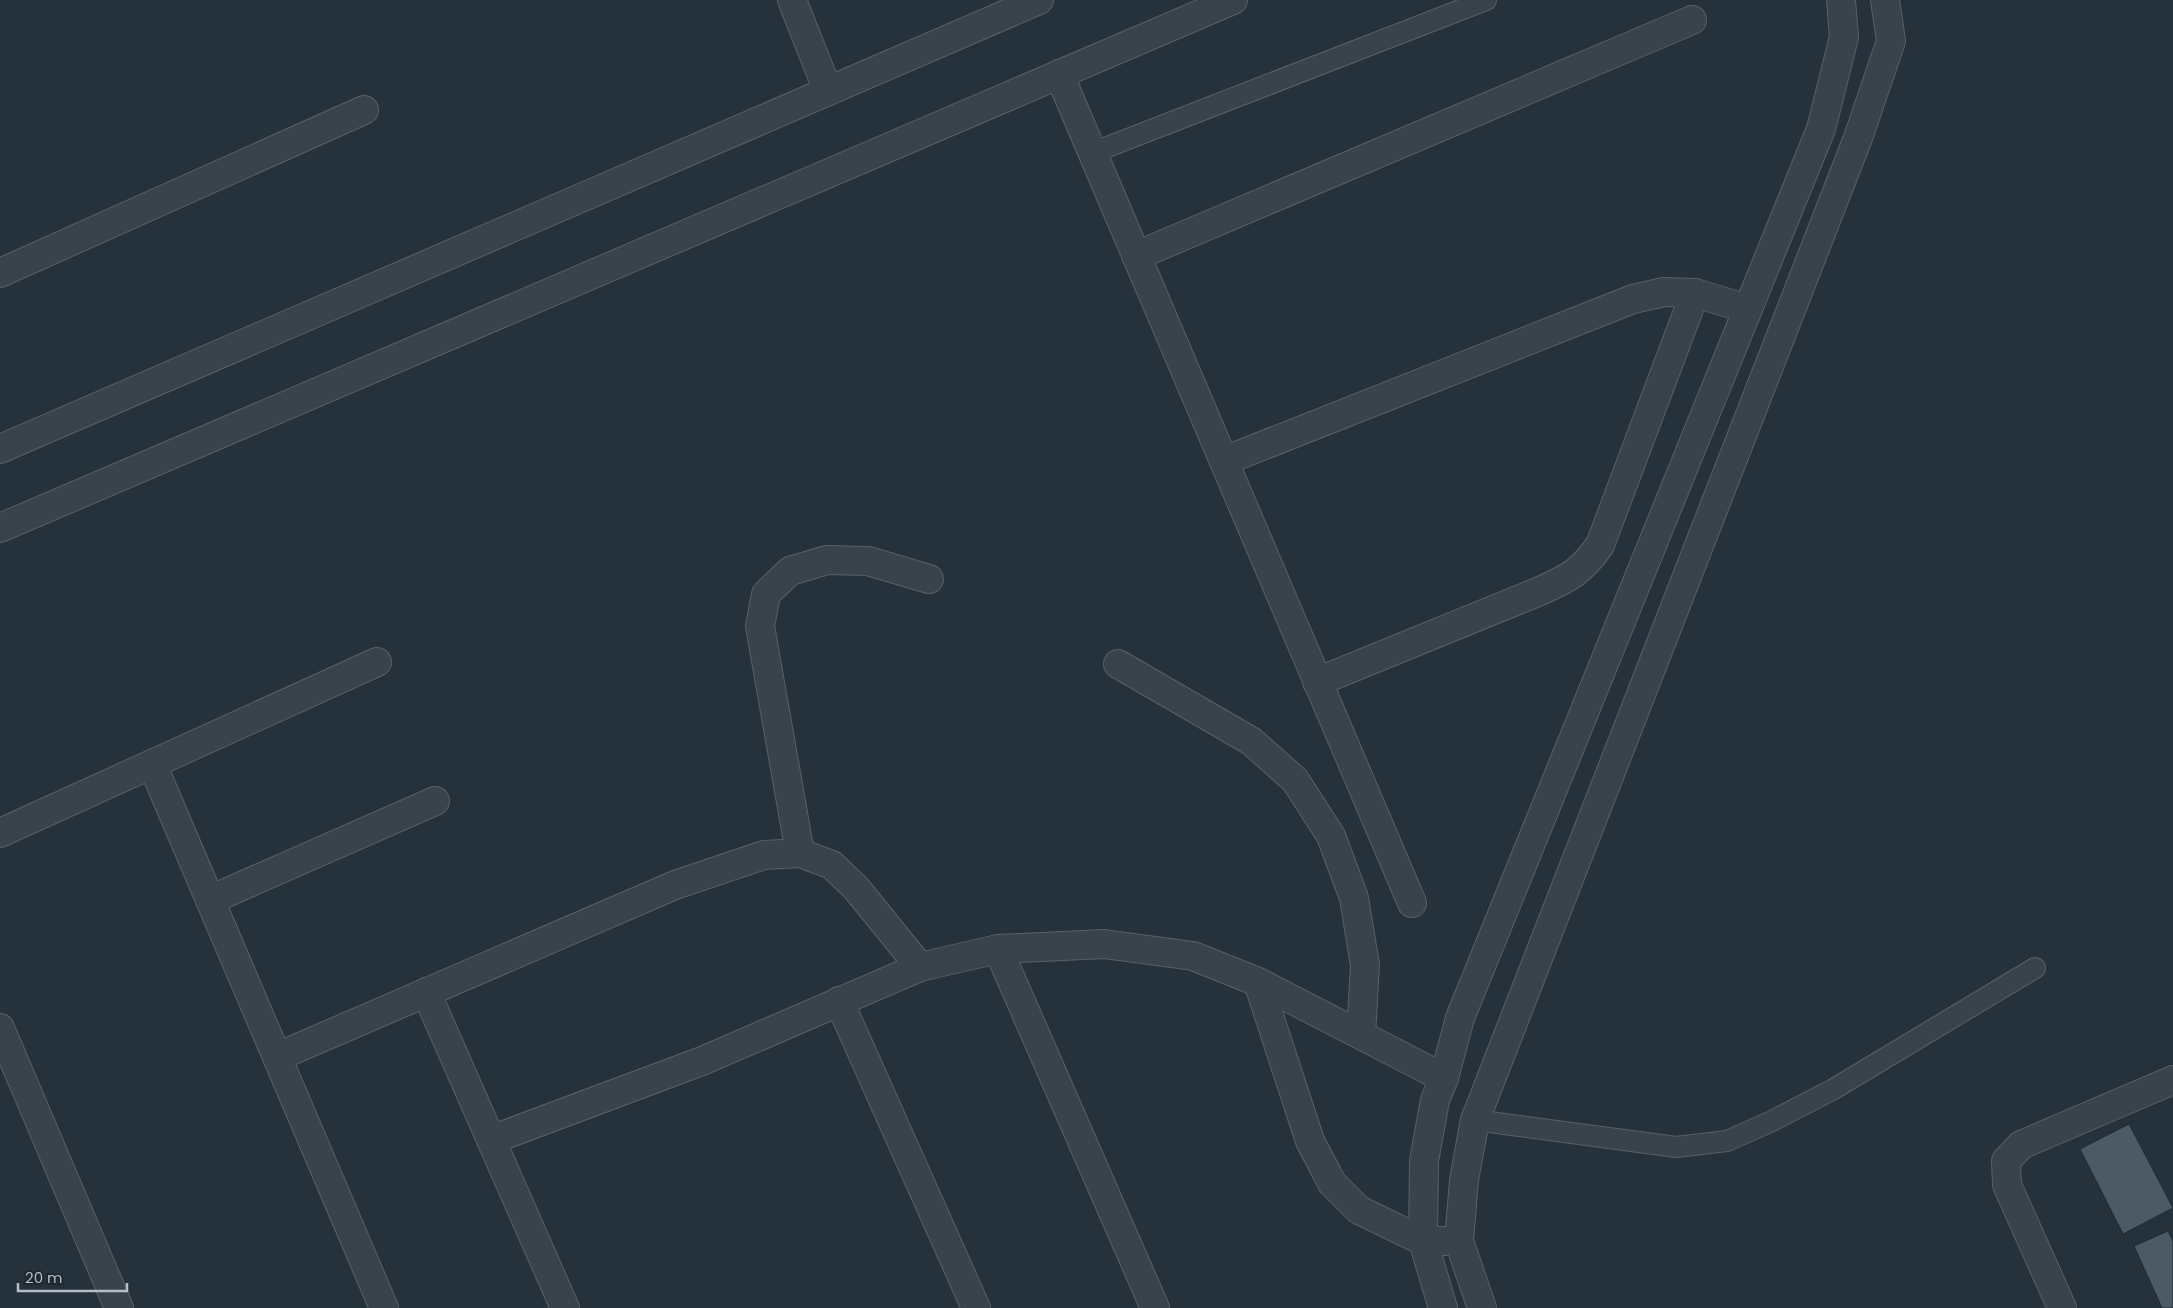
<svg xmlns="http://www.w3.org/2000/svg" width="2173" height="1308" viewBox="0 0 2173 1308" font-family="Poppins,sans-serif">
	<rect width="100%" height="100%" fill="#25323c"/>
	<g fill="#4b5a65" stroke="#202a33">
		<polygon points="2129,1124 2173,1208 2123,1234 2080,1149"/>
		<polygon points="2168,1231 2173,1241 2173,1308 2162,1308 2134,1246"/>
	</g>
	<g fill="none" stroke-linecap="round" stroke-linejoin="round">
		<defs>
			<g id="service">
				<polyline points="1092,153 1486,0"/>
				<polyline points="1475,1120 1676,1147 1727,1141 1772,1121 1832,1090 2035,968"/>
			</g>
			<g id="minor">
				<polyline points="792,0 828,91"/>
				<polyline points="1059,74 1412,903"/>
				<polyline points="1136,256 1692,20"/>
				<polyline points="0,273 364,110"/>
				<polyline points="1224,461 1633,299 1664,292 1695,293 1748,309"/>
				<polyline points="1118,664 1251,741 1295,780 1331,836 1354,898 1365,965 1361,1035"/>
				<path d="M1317,682L1540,591C1569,578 1581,572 1600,545L1695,293"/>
				<polyline points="152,764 384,1308"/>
				<polyline points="0,833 377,662"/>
				<polyline points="800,853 760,626 766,594 790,571 827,560 868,561 929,579"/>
				<polyline points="210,900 435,801"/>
				<polyline points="998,949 1155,1308"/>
				<polyline points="1258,982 1310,1141 1332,1183 1359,1210 1423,1241 1459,1241"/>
				<polyline points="426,992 565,1308"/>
				<polyline points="839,1001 976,1308"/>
				<polyline points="0,1028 119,1308"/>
				<polyline points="277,1057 675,885 764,855 800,853 832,865 856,888 920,967"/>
				<polyline points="491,1140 702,1061 920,967 998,949 1104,944 1193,956 1258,982 1444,1078"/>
				<polyline points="2062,1308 2007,1185 2006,1161 2021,1145 2173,1080"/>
			</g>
			<g id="tertiary">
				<polyline points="0,449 1039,0"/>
				<polyline points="0,528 1233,0"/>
				<polyline points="1443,1308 1423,1241 1424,1161 1435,1100 1444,1078 1460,1018 1821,129 1844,37 1841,0"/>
				<polyline points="1482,1308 1459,1241 1464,1180 1475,1120 1858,138 1891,41 1885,0"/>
			</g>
		</defs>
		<use href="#service" stroke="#57616a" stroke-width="22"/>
		<use href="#minor" stroke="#57616a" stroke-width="30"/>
		<use href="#tertiary" stroke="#57616a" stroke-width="30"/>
		<use href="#service" stroke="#39434c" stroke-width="20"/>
		<use href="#minor" stroke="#39434c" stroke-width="28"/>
		<use href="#tertiary" stroke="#39434c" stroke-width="28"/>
	</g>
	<path d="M18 1283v8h109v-8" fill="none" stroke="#b5bec8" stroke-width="2.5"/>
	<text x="25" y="1283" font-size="15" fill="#b5bec8" stroke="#1e2831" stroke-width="4" paint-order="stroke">20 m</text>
</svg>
